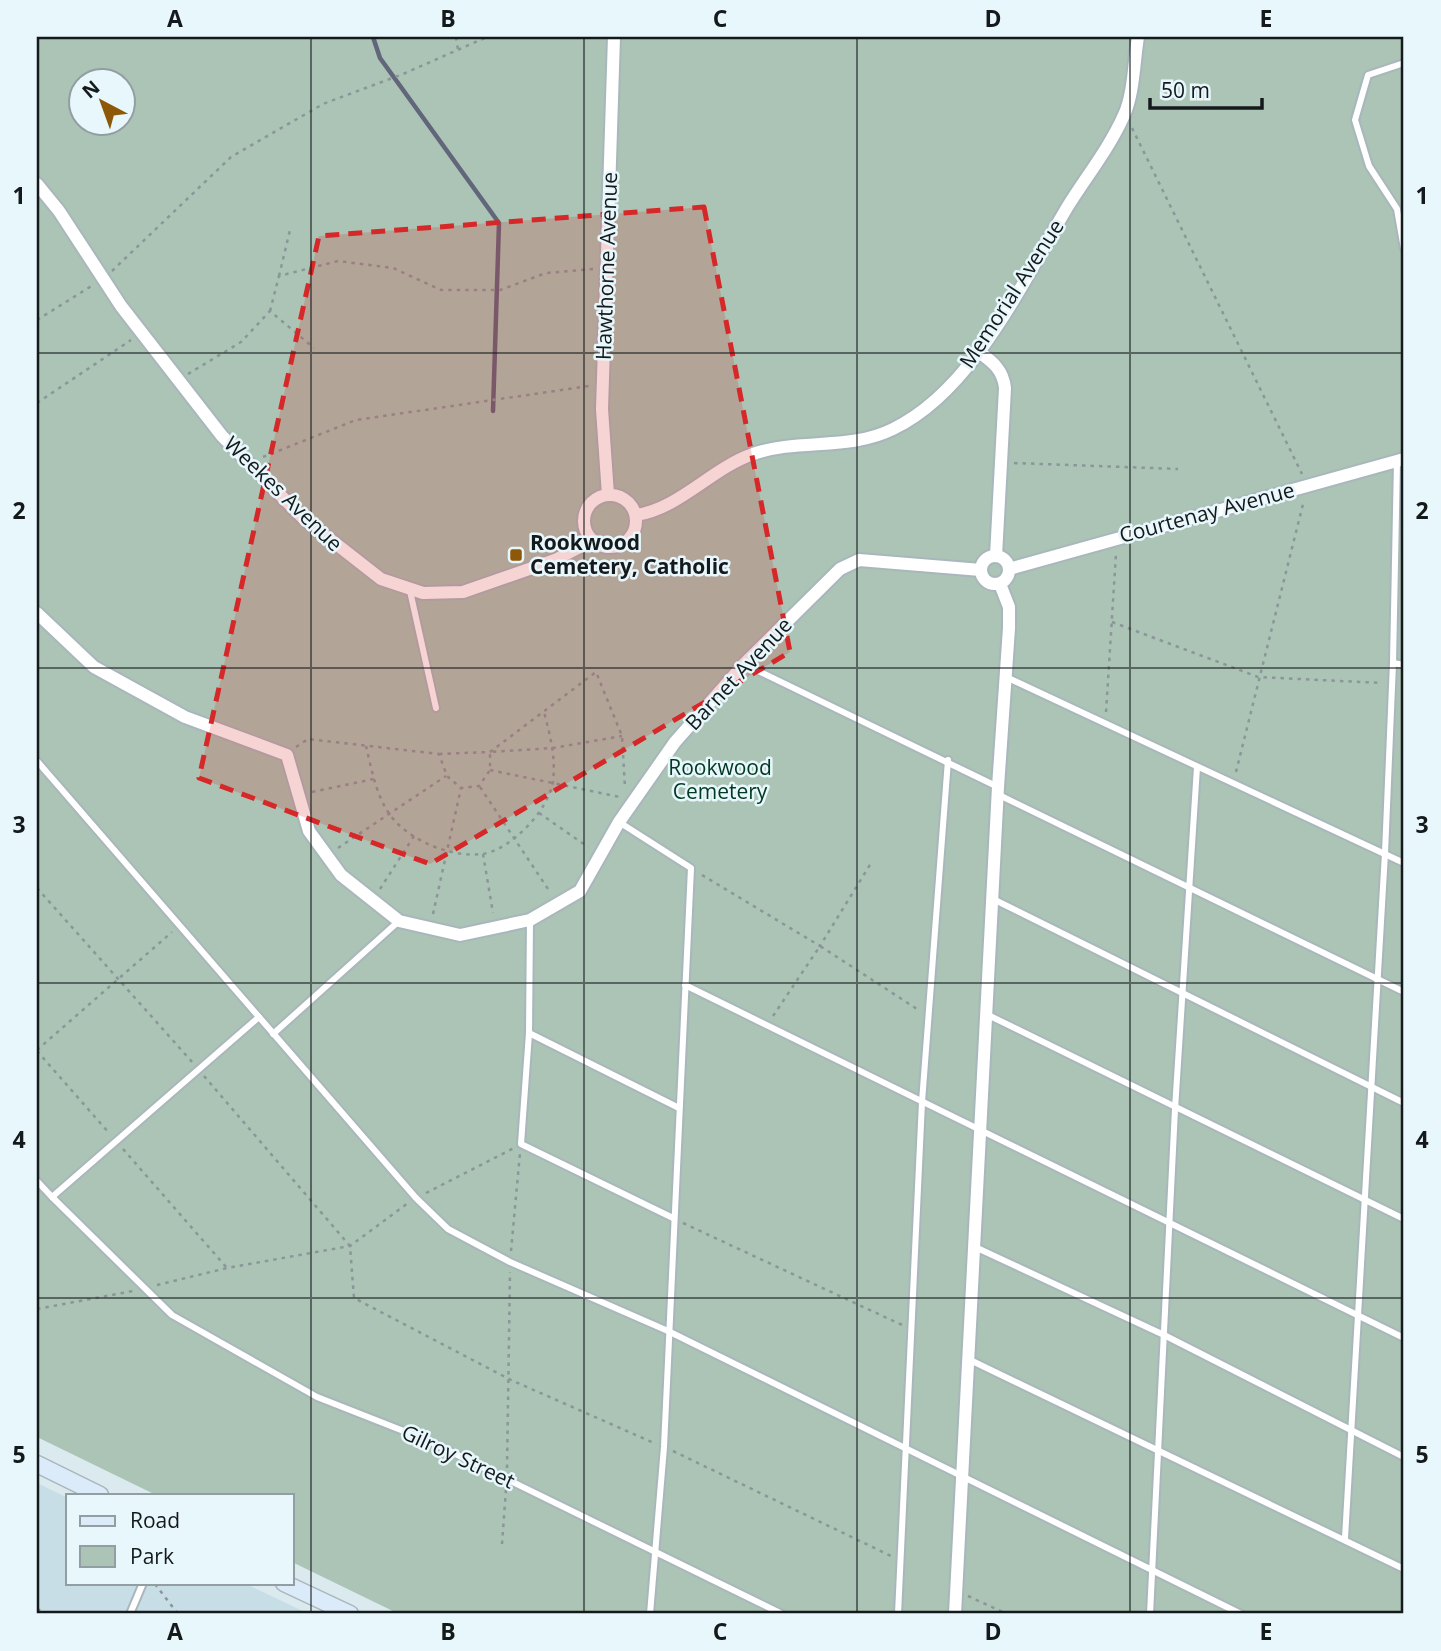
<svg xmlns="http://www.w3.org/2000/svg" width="1441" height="1651" viewBox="0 0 1441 1651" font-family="'Open Sans',sans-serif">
	<rect width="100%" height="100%" fill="#dbeaee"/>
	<polygon fill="#c7dee6" points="37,1483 68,1498 68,1583 244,1583 309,1614 37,1614"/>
	<path fill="#abc4b5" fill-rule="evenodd" d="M37,37H1404V1614H399L292,1562V1495H156L37,1437ZM80,80H122V122H80Z"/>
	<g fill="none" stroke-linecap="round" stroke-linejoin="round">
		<polyline stroke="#62667a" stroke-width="4.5" points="373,37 380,58 499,223 493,411"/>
		<defs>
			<g id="lane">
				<polyline points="1404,63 1368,75 1355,120 1369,166 1397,209 1404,249"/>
				<polyline points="410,591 436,708"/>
				<polyline points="1393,663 1404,665"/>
				<polyline points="744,664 998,787"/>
				<polyline points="1006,677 1404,863"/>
				<polyline points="37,761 416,1198 448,1229 510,1262 668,1331 1241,1614"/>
				<polyline points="999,795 1404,992"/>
				<polyline points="619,822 691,868 664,1447 650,1614"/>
				<polyline points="993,899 1404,1103"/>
				<polyline points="530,920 529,1033 521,1144 673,1218"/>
				<polyline points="685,985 1404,1338"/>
				<polyline points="986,1014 1404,1219"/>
				<polyline points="529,1033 679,1108"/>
				<polyline points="273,1034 399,921"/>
				<polyline points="37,1181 52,1197 259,1017"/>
				<polyline points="52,1197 172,1315 317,1397 429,1441 782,1614"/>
				<polyline points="975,1247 1164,1335 1404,1457"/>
				<polyline points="968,1359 1404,1569"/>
				<polyline points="1345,1538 1385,853 1393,663 1397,461"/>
				<polyline points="130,1614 143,1583"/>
				<polyline points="898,1614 922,1102 948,760"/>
				<polyline points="1150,1614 1175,1109 1197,767"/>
			</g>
			<g id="street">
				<polyline points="37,184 59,211 121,306 222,436 303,518 381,579 423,593 463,592 555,560 593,540"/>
				<path d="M979,352C993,362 1003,370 1005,388L996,556"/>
				<polyline points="608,495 602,409 614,37"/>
				<circle cx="610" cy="521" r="26"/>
				<path d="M636,515C679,509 712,468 753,454C799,438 849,451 893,429C973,391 1024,279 1068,206C1086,177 1110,147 1124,115C1134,93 1134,61 1138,37"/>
				<circle cx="995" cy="570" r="14"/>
				<polyline points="1009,569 1404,459"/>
				<polyline points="37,613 94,667 185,717 287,755 309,831 341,875 399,921 460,935 530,920 580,891 619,822 675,742 744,664 840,569 859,560 981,570"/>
				<polyline points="955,1614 998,787 1009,628 1009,607 1000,584"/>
			</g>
			<g id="secondary">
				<polyline points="37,1464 100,1495"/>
				<polyline points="284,1583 350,1614"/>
			</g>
		</defs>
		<use href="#lane" stroke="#a9b7bc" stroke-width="10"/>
		<use href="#street" stroke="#a9b7bc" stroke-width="16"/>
		<use href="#secondary" stroke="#a9b7bc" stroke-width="19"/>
		<g stroke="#8b9699" stroke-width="2.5" stroke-dasharray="3.5 5" stroke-linecap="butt">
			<polyline points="456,37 458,50"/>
			<polyline points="1132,128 1302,474"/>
			<polyline points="112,271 231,157 323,104 403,74 487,37"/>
			<polyline points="279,276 290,230"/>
			<polyline points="270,311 279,276 338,261 393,268 441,290 500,290 546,273 593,269"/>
			<polyline points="37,320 93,285"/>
			<polyline points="188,374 241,342 270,311 314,348"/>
			<polyline points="37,403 131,340"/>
			<polyline points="263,457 356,420 589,386"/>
			<polyline points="1014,463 1178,469"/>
			<polyline points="1112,622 1258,677 1382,683"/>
			<polyline points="1106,712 1116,554"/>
			<path d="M366,746C371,767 376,794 388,812C405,839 450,858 482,854C511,850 549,810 553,781C556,757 550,735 544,712"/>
			<polyline points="296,747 308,739 439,754 447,776 461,788 479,786 490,770 490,752 553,748 622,736"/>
			<polyline points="439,754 490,752 596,672 622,736 625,788"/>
			<polyline points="490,770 620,797"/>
			<polyline points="1236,772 1304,500"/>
			<polyline points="480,787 550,892"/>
			<polyline points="312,792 374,779"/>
			<polyline points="539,813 588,847"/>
			<polyline points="338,848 446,776"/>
			<polyline points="483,854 493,913"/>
			<polyline points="702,875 820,946 871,863"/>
			<polyline points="37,888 193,1063"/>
			<polyline points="380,889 414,836"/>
			<polyline points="433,914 461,788"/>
			<polyline points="773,1016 820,946 917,1009"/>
			<polyline points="37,1050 172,932"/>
			<polyline points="37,1051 110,1134"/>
			<polyline points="204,1076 350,1246 354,1298 511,1380 654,1443"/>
			<polyline points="123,1149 227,1268"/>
			<polyline points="426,1193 514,1148"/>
			<polyline points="683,1223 902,1325"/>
			<polyline points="511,1251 520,1153"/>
			<polyline points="157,1285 227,1268 350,1246 408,1203"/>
			<polyline points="37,1309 133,1291"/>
			<polyline points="673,1451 891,1556"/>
			<polyline points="507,1468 510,1272"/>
			<polyline points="502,1544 506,1489"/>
			<polyline points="155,1584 178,1614"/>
			<polyline points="968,1596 1007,1614"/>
			<polyline points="37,1609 48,1614"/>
		</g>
		<use href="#lane" stroke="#fff" stroke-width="6"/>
		<use href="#street" stroke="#fff" stroke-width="12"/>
		<use href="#secondary" stroke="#dbebfa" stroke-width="16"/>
	</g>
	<path fill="#d62828" fill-opacity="0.2" stroke="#d62828" stroke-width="5" stroke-dasharray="14 9" stroke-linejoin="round" d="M704,207L790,652L430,864L199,778L319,236Z"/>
	<path fill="none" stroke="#14191b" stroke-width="2" stroke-opacity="0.55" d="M311,37V1614M584,37V1614M857,37V1614M1130,37V1614M37,353H1404M37,668H1404M37,983H1404M37,1298H1404"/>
	<rect fill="#8d5808" stroke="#e8f7fc" stroke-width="2.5" x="509" y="548" width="14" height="14" rx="3.5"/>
	<g text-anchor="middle" stroke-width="5" stroke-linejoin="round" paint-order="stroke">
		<g font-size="21" fill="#14191b" stroke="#e8f7fc">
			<text transform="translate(607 266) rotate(-88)" y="7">Hawthorne Avenue</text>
			<text transform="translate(1012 294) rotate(-57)" y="7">Memorial Avenue</text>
			<text transform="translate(283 494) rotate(44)" y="7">Weekes Avenue</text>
			<text transform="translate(1207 513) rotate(-15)" y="7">Courtenay Avenue</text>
			<text transform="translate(739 674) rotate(-47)" y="7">Barnet Avenue</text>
			<text transform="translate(458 1457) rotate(25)" y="7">Gilroy Street</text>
		</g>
		<g font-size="21" font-weight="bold" fill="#14191b" stroke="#e8f7fc" text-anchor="start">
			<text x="530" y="550">Rookwood<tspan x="530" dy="24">Cemetery, Catholic</tspan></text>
		</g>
		<g font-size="21" fill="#003921" stroke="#e8f7fc">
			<text x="720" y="775">Rookwood<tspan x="720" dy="24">Cemetery</tspan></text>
		</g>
	</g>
	<rect width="1441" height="1651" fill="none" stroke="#e8f7fc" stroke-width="77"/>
	<rect x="66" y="1494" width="228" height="91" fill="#e8f7fc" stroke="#939ea2" stroke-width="2"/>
	<rect x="80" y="1516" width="35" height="10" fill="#dbebfa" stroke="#939ea2" stroke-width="2"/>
	<text x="130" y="1528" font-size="21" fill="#14191b">Road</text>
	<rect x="80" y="1546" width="35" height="21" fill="#abc4b5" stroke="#939ea2" stroke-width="2"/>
	<text x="130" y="1564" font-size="21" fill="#14191b">Park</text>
	<g transform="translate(102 102) rotate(319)"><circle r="33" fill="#e8f7fc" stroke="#939ea2" stroke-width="2"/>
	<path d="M0-5L12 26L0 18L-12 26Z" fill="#8d5808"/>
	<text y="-10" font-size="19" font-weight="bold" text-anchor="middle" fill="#14191b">N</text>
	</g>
	<path d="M1150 98v10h112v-10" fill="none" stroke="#14191b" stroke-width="3.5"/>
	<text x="1161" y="98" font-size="21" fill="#14191b" stroke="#e8f7fc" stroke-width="5" paint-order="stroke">50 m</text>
	<rect x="38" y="38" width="1364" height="1574" fill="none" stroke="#14191b" stroke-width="2.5"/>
	<g font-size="23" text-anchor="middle" font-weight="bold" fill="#14191b">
		<text x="175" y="27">A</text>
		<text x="448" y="27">B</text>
		<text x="720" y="27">C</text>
		<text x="993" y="27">D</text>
		<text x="1266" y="27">E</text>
		<text x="19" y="204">1</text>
		<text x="1422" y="204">1</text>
		<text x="19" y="519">2</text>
		<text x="1422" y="519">2</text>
		<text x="19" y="833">3</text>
		<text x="1422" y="833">3</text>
		<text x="19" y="1148">4</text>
		<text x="1422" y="1148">4</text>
		<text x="19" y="1463">5</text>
		<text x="1422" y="1463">5</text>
		<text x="175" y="1640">A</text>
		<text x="448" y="1640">B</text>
		<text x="720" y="1640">C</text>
		<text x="993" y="1640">D</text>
		<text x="1266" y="1640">E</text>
	</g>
</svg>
